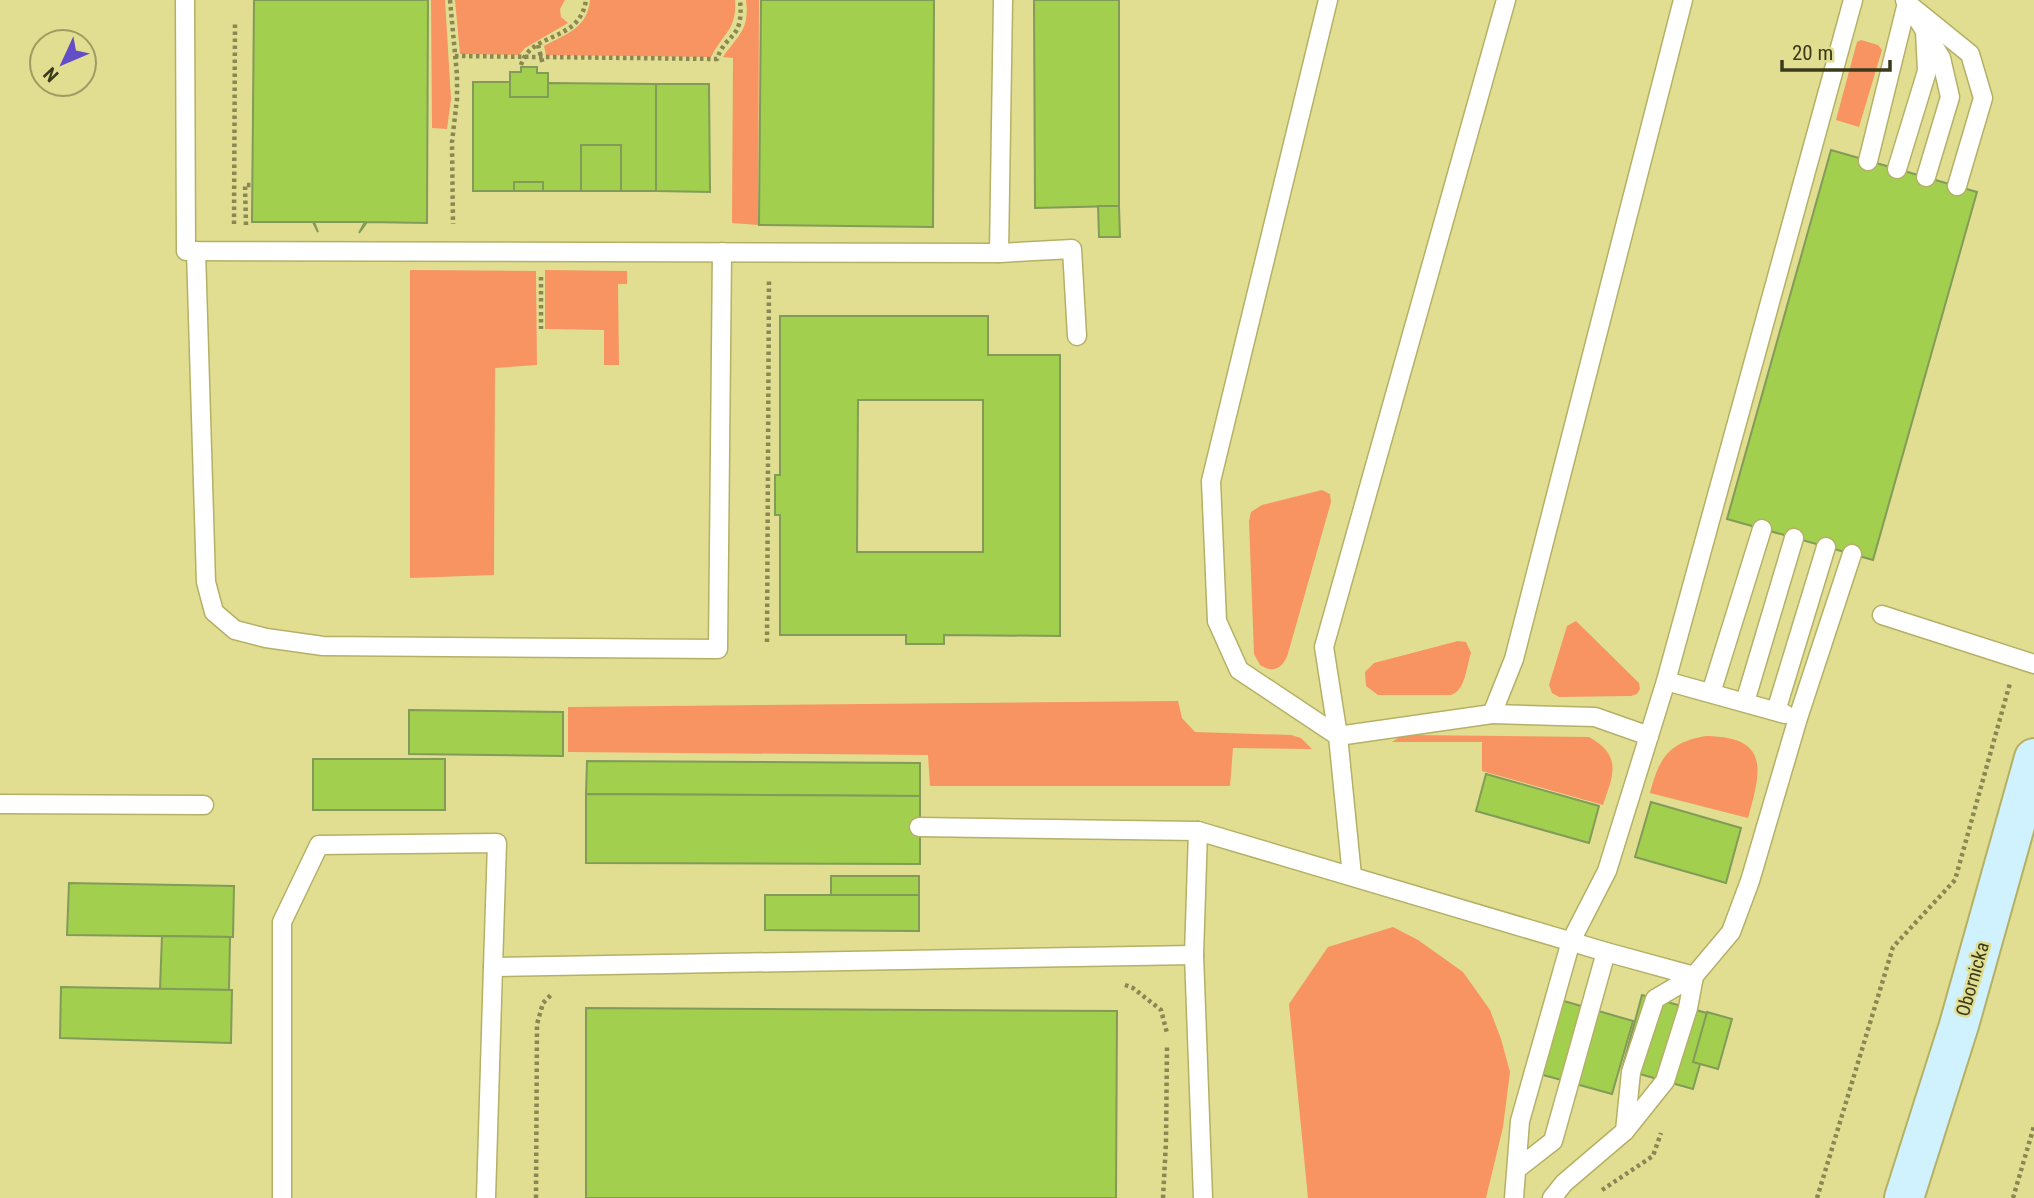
<svg xmlns="http://www.w3.org/2000/svg" width="2034" height="1198" viewBox="0 0 2034 1198" font-family="'Roboto Condensed',sans-serif">
	<rect width="100%" height="100%" fill="#e1de92"/>
	<g fill="#f89362">
		<polygon points="431,0 445,0 451,99 447,129 432,128"/>
		<polygon points="455,0 565,0 560,9 561,17 568,23 525,48 519,55 460,54"/>
		<path d="M590,0H735C737,30 723,33 711,57L546,55L544,46C567,33 587,29 590,0Z"/>
		<path d="M746,0H759L758,225L732,223L733,58L723,57C738,35 750,30 746,0Z"/>
		<polygon points="1861,40 1878,45 1882,50 1859,127 1836,120 1857,42"/>
		<polygon points="410,270 536,271 537,365 495,368 494,575 410,578"/>
		<polygon points="545,270 627,271 627,284 618,284 619,365 604,365 604,330 545,329"/>
		<path d="M1322,490L1330,494L1331,502L1289,650C1285,666 1276,675 1260,665L1254,654L1249,521L1251,512L1262,505Z"/>
		<polygon points="1576,621 1639,683 1640,689 1637,694 1631,696 1559,697 1552,693 1549,685 1567,626"/>
		<path d="M1458,641L1466,642L1471,653C1466,667 1466,690 1451,695H1378L1366,686L1365,672L1374,663Z"/>
		<polygon points="1178,701 1182,718 1195,732 1291,735 1301,738 1312,749 1233,748 1230,786 930,786 928,755 568,752 568,707"/>
		<path d="M1411,735L1589,737C1623,756 1613,775 1603,805L1482,771V742H1392L1401,736Z"/>
		<path d="M1706,736C1771,737 1761,771 1748,818L1650,793C1659,758 1669,742 1706,736Z"/>
		<polygon points="1393,927 1418,940 1463,972 1490,1010 1501,1039 1510,1072 1503,1127 1486,1198 1308,1198 1289,1004 1328,947"/>
	</g>
	<g fill="#a3cf4e" stroke="#829b58" stroke-width="2" fill-rule="evenodd">
		<polygon points="254,0 428,0 427,223 367,222 359,233 365,222 314,222 318,232 313,222 252,222"/>
		<polygon points="761,0 934,0 933,227 759,225"/>
		<polygon points="1034,0 1119,0 1119,206 1035,208"/>
		<polygon points="521,67 537,67 537,73 548,73 548,97 510,97 510,72 521,72"/>
		<polygon points="473,82 510,82 510,97 548,97 548,83 656,84 656,191 621,191 621,145 581,145 581,191 543,191 543,182 514,182 514,191 473,191"/>
		<polygon points="656,84 709,84 710,192 656,191"/>
		<rect x="581" y="145" width="40" height="46"/>
		<polygon points="1831,150 1977,192 1873,560 1727,519"/>
		<rect x="514" y="182" width="29" height="9"/>
		<polygon points="1098,206 1119,206 1120,237 1099,237"/>
		<path d="M780,316H988V355H1060V636L944,635V644H906V635H780V515H775V475H780ZM858,400H983V552H857Z"/>
		<polygon points="409,710 563,712 563,756 409,754"/>
		<rect x="313" y="759" width="132" height="51"/>
		<polygon points="587,761 920,763 920,796 586,794"/>
		<polygon points="1486,774 1599,806 1589,843 1476,811"/>
		<polygon points="586,794 920,796 920,864 586,863"/>
		<polygon points="1651,802 1741,828 1726,883 1635,857"/>
		<rect x="831" y="876" width="88" height="19"/>
		<polygon points="69,883 234,886 233,937 67,935"/>
		<polygon points="765,895 919,895 919,931 765,930"/>
		<polygon points="162,936 230,937 229,990 160,989"/>
		<polygon points="61,987 232,990 231,1043 60,1038"/>
		<polygon points="1642,995 1714,1015 1693,1089 1622,1069"/>
		<polygon points="1557,999 1633,1021 1612,1094 1536,1073"/>
		<polygon points="586,1008 1117,1011 1116,1198 586,1198"/>
		<polygon points="1707,1012 1732,1019 1718,1069 1693,1062"/>
	</g>
	<g fill="none" stroke-linecap="round" stroke-linejoin="round">
		<defs>
			<g id="service">
				<polyline points="185,0 186,251 999,253 1072,249 1077,336"/>
				<polyline points="1328,0 1211,481 1217,621 1239,670 1338,736 1352,876"/>
				<polyline points="1506,0 1324,647 1338,736 1492,714 1514,659 1683,0"/>
				<polyline points="1907,3 1970,54 1983,98 1957,186"/>
				<polyline points="1868,161 1907,3 1905,0"/>
				<polyline points="1897,169 1927,71 1925,31 1915,15"/>
				<polyline points="1926,177 1950,97 1941,58 1927,35"/>
				<polyline points="196,251 206,582 214,612 235,630 266,638 323,646 718,649 722,252"/>
				<polyline points="999,253 1003,0"/>
				<polyline points="1882,615 2034,664"/>
				<polyline points="1666,681 1785,714"/>
				<polyline points="1711,693 1762,529"/>
				<polyline points="1745,702 1794,538"/>
				<polyline points="1776,711 1826,547"/>
				<polyline points="1492,714 1595,717 1649,736"/>
				<polyline points="0,804 204,805"/>
				<polyline points="919,827 1198,831 1606,952 1694,976"/>
				<polyline points="1198,831 1194,955 1203,1198"/>
				<polyline points="1625,1131 1631,1072 1655,999 1694,976 1731,932 1750,881 1798,718 1852,554"/>
				<polyline points="1517,1169 1553,1141 1606,952"/>
				<polyline points="282,1198 282,922 319,845 497,843 493,967 1194,955"/>
				<polyline points="486,1198 493,967"/>
				<polyline points="1514,1198 1520,1121 1571,941 1607,871 1666,681 1853,0"/>
				<polyline points="1552,1198 1564,1183 1625,1131 1665,1081 1688,1008 1694,976"/>
			</g>
			<polyline id="secondary" points="1904,1198 1959,1025 2034,758"/>
		</defs>
		<use href="#service" stroke="#b4b066" stroke-width="21"/>
		<use href="#secondary" stroke="#b4b066" stroke-width="42"/>
		<g stroke="#898753" stroke-width="4.5" stroke-dasharray="3.5 3.5" stroke-linecap="butt">
			<polyline points="450,0 457,75 457,99 452,142 453,224"/>
			<polyline points="538,45 543,65"/>
			<path d="M455,56L717,59C726,32 744,41 740,0"/>
			<path d="M521,65C531,31 580,43 586,0"/>
			<polyline points="234,224 235,22"/>
			<polyline points="246,225 245,185 252,185"/>
			<polyline points="541,277 541,329"/>
			<polyline points="767,642 769,279"/>
			<polyline points="1125,985 1133,988 1161,1010 1167,1033"/>
			<polyline points="1602,1190 1653,1156 1661,1133"/>
			<polyline points="536,1198 537,1024 543,1003 553,993"/>
			<polyline points="1163,1198 1166,1142 1167,1045"/>
			<polyline points="1817,1198 1893,947 1955,880 2010,683"/>
			<polyline points="2013,1198 2034,1126"/>
		</g>
		<use href="#service" stroke="#fff" stroke-width="18"/>
		<use href="#secondary" stroke="#cff2fe" stroke-width="38"/>
	</g>
	<g text-anchor="middle" stroke-width="5" stroke-linejoin="round" paint-order="stroke">
		<g font-size="19" fill="#3b3a1b" stroke="#e1de92">
			<text transform="translate(1972 979) rotate(-74)" y="7">Obornicka</text>
		</g>
	</g>
	<g transform="translate(63 63) rotate(226)"><circle r="33" fill="#e1de92" stroke="#9f9c62" stroke-width="2"/>
	<path d="M0-5L12 26L0 18L-12 26Z" fill="#624ec7"/>
	<text y="-10" font-size="19" font-weight="bold" text-anchor="middle" fill="#3b3a1b">N</text>
	</g>
	<path d="M1782 60v10h108v-10" fill="none" stroke="#3b3a1b" stroke-width="3.5"/>
	<text x="1792" y="60" font-size="21" fill="#3b3a1b" stroke="#e1de92" stroke-width="5" paint-order="stroke">20 m</text>
</svg>
